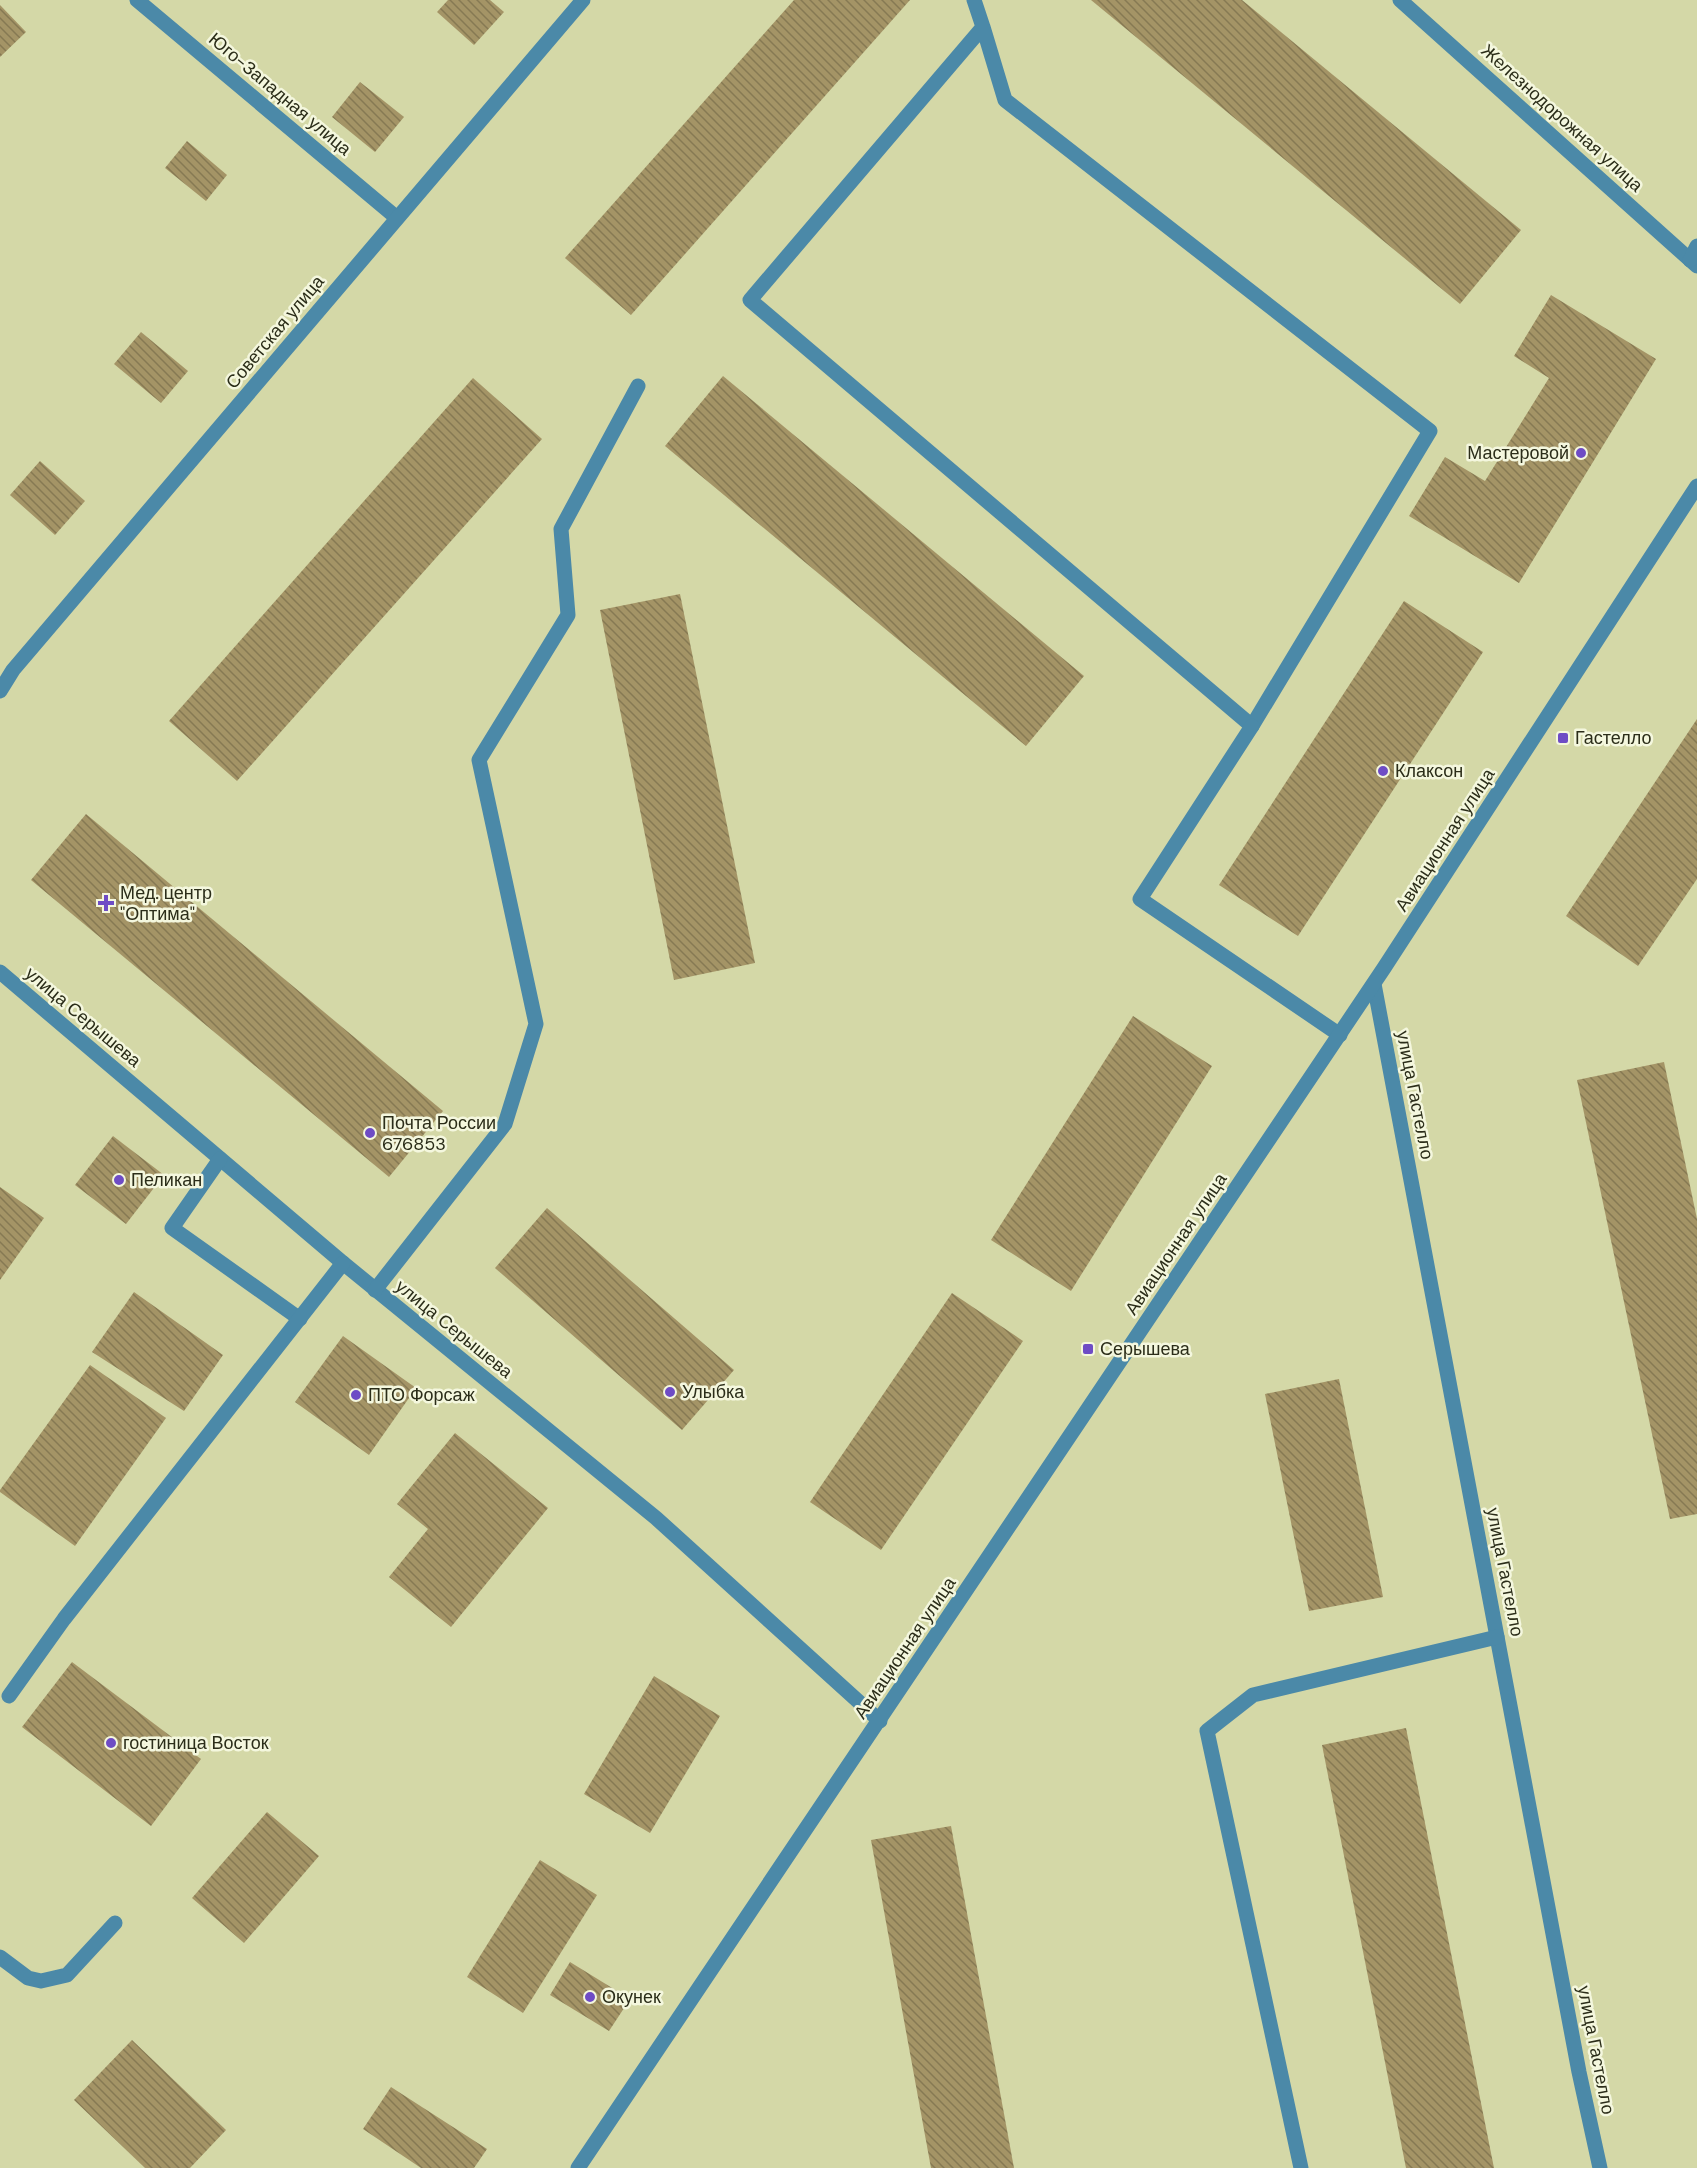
<svg xmlns="http://www.w3.org/2000/svg" width="1697" height="2168" viewBox="0 0 1697 2168" font-family="'DM Sans',sans-serif">
	<defs>
		<pattern id="building-back-hatch" width="6" height="6" patternUnits="userSpaceOnUse" patternTransform="scale(1.5)"><rect width="6" height="6" fill="#a49466"/><path d="M-1 5l2 2M0 0l6 6M5-1l2 2" fill="none" stroke="#867953"/></pattern>
	</defs>
	<rect width="100%" height="100%" fill="#d4d8a7"/>
	<g fill="url(#building-back-hatch)">
		<polygon points="448,0 490,0 504,12 474,45 437,12"/>
		<polygon points="794,0 910,0 631,315 565,258"/>
		<polygon points="1091,0 1242,0 1521,230 1460,304"/>
		<polygon points="0,5 26,32 0,57"/>
		<polygon points="360,82 404,117 375,152 332,117"/>
		<polygon points="187,141 227,175 206,201 165,168"/>
		<polygon points="1551,295 1656,359 1519,583 1409,516 1445,457 1485,481 1549,378 1514,356"/>
		<polygon points="141,332 188,371 161,403 114,364"/>
		<polygon points="723,376 1084,676 1026,746 665,446"/>
		<polygon points="473,378 542,439 237,781 169,721"/>
		<polygon points="40,461 85,501 55,535 10,495"/>
		<polygon points="680,594 755,963 674,980 600,610"/>
		<polygon points="1404,601 1483,652 1298,936 1219,885"/>
		<polygon points="1697,719 1697,879 1638,966 1566,916"/>
		<polygon points="86,814 443,1111 389,1177 31,880"/>
		<polygon points="1133,1016 1212,1066 1071,1291 991,1240"/>
		<polygon points="1664,1062 1697,1219 1697,1514 1670,1519 1577,1080"/>
		<polygon points="113,1136 164,1175 126,1224 75,1185"/>
		<polygon points="0,1187 44,1218 0,1280"/>
		<polygon points="547,1208 734,1370 682,1430 495,1268"/>
		<polygon points="134,1292 223,1355 184,1411 92,1352"/>
		<polygon points="952,1293 1023,1341 881,1550 810,1502"/>
		<polygon points="343,1336 416,1388 369,1455 295,1402"/>
		<polygon points="90,1365 166,1418 75,1546 0,1492 0,1490"/>
		<polygon points="1339,1379 1383,1597 1309,1611 1265,1394"/>
		<polygon points="455,1433 548,1508 451,1627 389,1577 428,1529 397,1504"/>
		<polygon points="72,1662 201,1759 151,1826 22,1727"/>
		<polygon points="654,1676 720,1716 650,1833 584,1794"/>
		<polygon points="1406,1728 1494,2168 1406,2168 1322,1745"/>
		<polygon points="267,1812 319,1856 244,1943 192,1898"/>
		<polygon points="951,1826 1014,2168 931,2168 871,1840"/>
		<polygon points="540,1860 597,1895 523,2013 467,1977"/>
		<polygon points="570,1962 630,1999 609,2031 550,1995"/>
		<polygon points="132,2040 226,2130 190,2168 145,2168 74,2100"/>
		<polygon points="391,2087 487,2149 474,2168 421,2168 363,2129"/>
	</g>
	<g fill="none" stroke-linecap="round" stroke-linejoin="round">
		<g stroke="#4b89a8" stroke-width="15">
			<polyline points="137,0 397,218"/>
			<polyline points="974,0 983,27 750,300 1252,726 1430,431 1005,100 983,27"/>
			<polyline points="1400,0 1697,266"/>
			<polyline points="1690,260 1697,246"/>
			<polyline points="0,691 13,670 583,0"/>
			<polyline points="1252,726 1140,899 1340,1035"/>
			<polyline points="0,972 343,1263 656,1518 880,1721"/>
			<polyline points="1374,984 1579,2072 1600,2168"/>
			<polyline points="220,1159 172,1228 300,1319"/>
			<polyline points="375,1290 505,1124 536,1024 479,760 568,615 561,529 638,386"/>
			<polyline points="9,1696 64,1619 343,1263"/>
			<polyline points="0,1957 28,1978 41,1981 67,1975 115,1923"/>
			<polyline points="578,2168 1384,968 1697,486"/>
			<polyline points="1301,2168 1207,1731 1253,1695 1497,1637"/>
		</g>
	</g>
	<g fill="#6e4cc5" stroke="#f4f7de" stroke-width="2">
		<circle cx="1581" cy="453" r="6"/>
		<rect x="1557" y="732" width="12" height="12" rx="3"/>
		<circle cx="1383" cy="771" r="6"/>
		<path d="M103 894h6v6h6v6h-6v6h-6v-6h-6v-6h6z"/>
		<circle cx="370" cy="1133" r="6"/>
		<circle cx="119" cy="1180" r="6"/>
		<rect x="1082" y="1343" width="12" height="12" rx="3"/>
		<circle cx="670" cy="1392" r="6"/>
		<circle cx="356" cy="1395" r="6"/>
		<circle cx="111" cy="1743" r="6"/>
		<circle cx="590" cy="1997" r="6"/>
	</g>
	<g text-anchor="middle" stroke-width="5" stroke-linejoin="round" paint-order="stroke">
		<g font-size="18" fill="#2b2d19" stroke="#f4f7de">
			<text transform="translate(280 94) rotate(40)" y="6">Юго-Западная улица</text>
			<text transform="translate(1562 118) rotate(42)" y="6">Железнодорожная улица</text>
			<text transform="translate(275 332) rotate(-50)" y="6">Советская улица</text>
			<text transform="translate(1445 840) rotate(-57)" y="6">Авиационная улица</text>
			<text transform="translate(83 1017) rotate(40)" y="6">улица Серышева</text>
			<text transform="translate(1415 1095) rotate(79)" y="6">улица Гастелло</text>
			<text transform="translate(1176 1244) rotate(-56)" y="6">Авиационная улица</text>
			<text transform="translate(454 1329) rotate(39)" y="6">улица Серышева</text>
			<text transform="translate(1505 1572) rotate(79)" y="6">улица Гастелло</text>
			<text transform="translate(905 1648) rotate(-56)" y="6">Авиационная улица</text>
			<text transform="translate(1596 2050) rotate(79)" y="6">улица Гастелло</text>
		</g>
		<g font-size="18" fill="#2b2d19" stroke="#f4f7de" text-anchor="start">
			<text x="1569" y="459" text-anchor="end">Мастеровой</text>
			<text x="1575" y="744">Гастелло</text>
			<text x="1395" y="777">Клаксон</text>
			<text x="120" y="899">Мед. центр<tspan x="120" dy="21">"Оптима"</tspan></text>
			<text x="382" y="1129">Почта России<tspan x="382" dy="21">676853</tspan></text>
			<text x="131" y="1186">Пеликан</text>
			<text x="1100" y="1355">Серышева</text>
			<text x="682" y="1398">Улыбка</text>
			<text x="368" y="1401">ПТО Форсаж</text>
			<text x="123" y="1749">гостиница Восток</text>
			<text x="602" y="2003">Окунек</text>
		</g>
	</g>
</svg>
